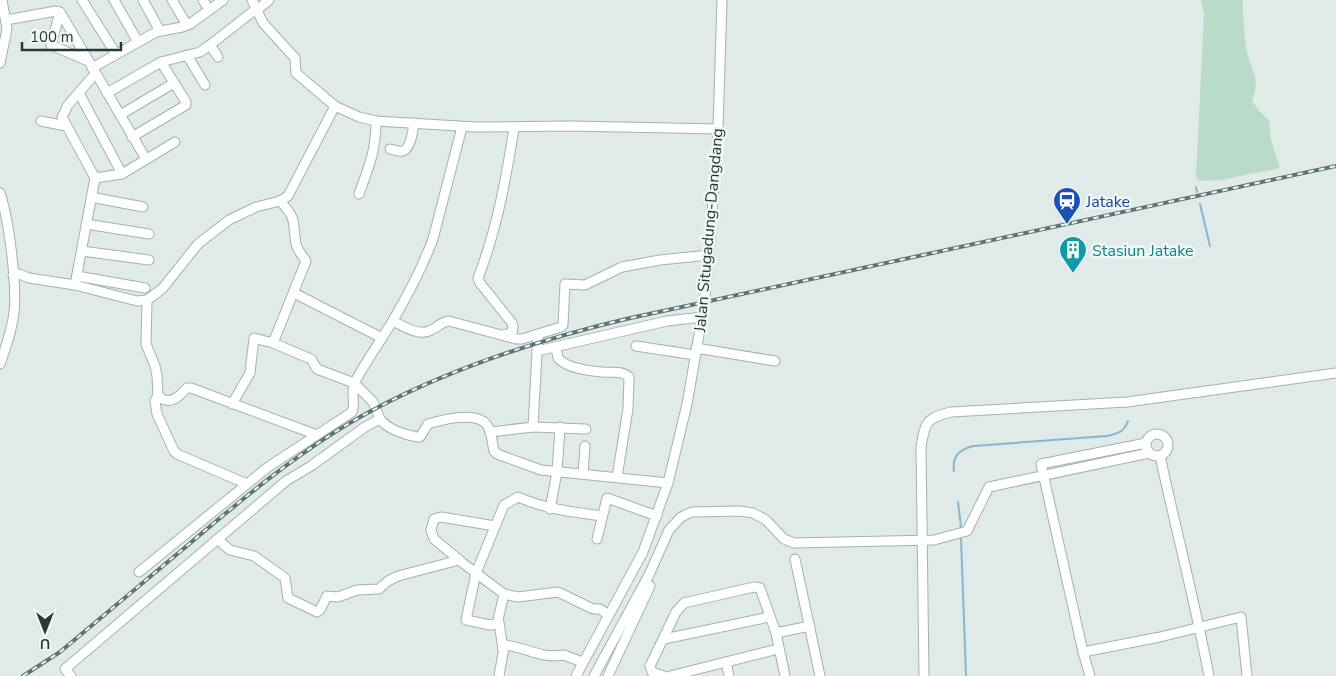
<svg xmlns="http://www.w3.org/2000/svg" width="1336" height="676" viewBox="0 0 1336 676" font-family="'Nunito Sans',sans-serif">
	<rect width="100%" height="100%" fill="#e0eae8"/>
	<path fill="#badbc9" d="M1201,0H1243C1242,12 1245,44 1248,56C1254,77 1260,78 1252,101L1259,111L1269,120L1271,140L1280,168L1220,180L1199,181L1196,176L1204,14Z"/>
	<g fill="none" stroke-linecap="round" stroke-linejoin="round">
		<g stroke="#8ab6cd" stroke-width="2">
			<polyline points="1196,187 1197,192"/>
			<polyline points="1200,204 1210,246"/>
			<path d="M954,471C952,456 959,450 973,446L1107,436C1119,433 1124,432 1128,421"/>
			<polyline points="958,502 961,527"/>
			<polyline points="961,538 966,676"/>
		</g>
		<defs>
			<g id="minor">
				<polyline points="82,0 116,54"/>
				<polyline points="114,0 138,42"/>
				<polyline points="143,0 160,31"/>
				<polyline points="172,0 187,25"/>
				<polyline points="203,0 209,10"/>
				<polyline points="252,0 263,23 295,58 296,73 335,106 359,117 376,121 475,127 571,126 718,129"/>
				<polyline points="257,10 269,0"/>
				<polyline points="60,12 51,45 88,61"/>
				<polyline points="6,20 56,11 60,12 146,159"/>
				<polyline points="210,45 218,57"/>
				<polyline points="187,55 205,85"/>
				<polyline points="0,63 7,29 2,0"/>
				<polyline points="92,68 156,32 182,27 190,24 223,0"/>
				<polyline points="79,93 122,174"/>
				<polyline points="107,93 161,62 200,52 210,45 256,9"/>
				<polyline points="120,115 174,83"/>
				<polyline points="41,121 66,126"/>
				<polyline points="132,137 186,105 186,102 161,62"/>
				<path d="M390,149C394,150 399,152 403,151C411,148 413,130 414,123"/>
				<polyline points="95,178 122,174 175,142"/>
				<path d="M0,193C9,220 17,284 14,312C12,330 6,347 0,364"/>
				<path d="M359,194C369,166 376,151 376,121"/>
				<polyline points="91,197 143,207"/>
				<polyline points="86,224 149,234"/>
				<polyline points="82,251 149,260"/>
				<polyline points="13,275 19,274 29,278 75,285 137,301 147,300 162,289 198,244 229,220 256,207 280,201 288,196 335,106"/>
				<polyline points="77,276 145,288"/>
				<polyline points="75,285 95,178 62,117 68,105 95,74"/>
				<polyline points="294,293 382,338"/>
				<polyline points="147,300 146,344 155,366 157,376 158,395 155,401 157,414 174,451 177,454 247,484"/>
				<path d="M393,321C403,326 420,337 431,330C438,327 441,322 449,321L516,339H522L561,327L563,325L565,284L585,285L622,267L660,260L709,255"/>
				<polyline points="538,334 533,427 586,429"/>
				<path d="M503,335L512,333L513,327L512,323L480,283L478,278C497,229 506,179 514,128"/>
				<path d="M273,343L306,261C303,256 297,250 296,244C292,222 298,220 280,201"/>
				<polyline points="636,346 695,355"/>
				<path d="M556,348L558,358C566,368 590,371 602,372C612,373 621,370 629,377L628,409L617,477"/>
				<polyline points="696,348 775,361"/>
				<polyline points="537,351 667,321 702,317"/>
				<path d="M158,395L162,399C173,404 180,395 187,388H191L317,435"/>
				<polyline points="232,404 250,373 254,338 273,343 311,359 317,369 354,383 373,402 380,419"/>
				<polyline points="490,432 533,427"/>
				<circle cx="1157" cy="445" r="11"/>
				<path d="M1160,456C1176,530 1195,602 1209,676"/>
				<polyline points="583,474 585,446"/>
				<polyline points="550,509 557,472 560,427"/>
				<polyline points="495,526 441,517 434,519 431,530 434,539 464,564 504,594 518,597 558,592 593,609 600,609 608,615"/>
				<polyline points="217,539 230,550 254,556 285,578 288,598 317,612 320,610 327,596 338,597 357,590 379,589 388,581 398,576 459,560"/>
				<polyline points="597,539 607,498 657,516"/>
				<polyline points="795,559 820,676"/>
				<path d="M139,572L268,467L352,412C356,403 350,391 355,382C366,361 380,342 392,322C408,295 422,268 433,239L462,127"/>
				<path d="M504,594L497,624L490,625L466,620L476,573L504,505L518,497C545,509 573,512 602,516"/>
				<polyline points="499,622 503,650"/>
				<polyline points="776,633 810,626"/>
				<polyline points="664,639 769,617"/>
				<polyline points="1083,652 1160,637 1241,617 1247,676"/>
				<polyline points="726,662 729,676"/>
				<path d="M71,676L65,669L286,481L311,466L365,427L380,419C387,429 405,435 417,437H420L428,424C441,420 476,411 486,424C492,430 492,443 494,451L497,454L541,470L668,483"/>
				<path d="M499,676L504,647L505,645C528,648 542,659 564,655L582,662"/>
				<polyline points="576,676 643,552 668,483 687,404 704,306 709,255 718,129 722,0"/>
				<polyline points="594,676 649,575 669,530 681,517 692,512 740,511 753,513 766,520 784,539 794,543 934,540 967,531 989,487 1149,453"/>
				<polyline points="608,676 650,586"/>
				<polyline points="664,676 652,672 650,666 676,612 684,603 754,587 760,588 776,633 785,676"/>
				<polyline points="670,676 778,649"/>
				<path d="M924,676L921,447C925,422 926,418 951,412L1127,402L1336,373"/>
				<polyline points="1090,676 1083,652 1041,464 1146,443"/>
			</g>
		</defs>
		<use href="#minor" stroke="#a3b2b0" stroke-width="11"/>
		<use href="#minor" stroke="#fff" stroke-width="9"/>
		<defs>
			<path id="rail" d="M23,676L60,652C101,618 141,584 182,550C241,500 302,448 371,411C451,368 538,340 626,319L1336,166"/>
		</defs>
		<use href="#rail" stroke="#5c7574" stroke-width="4"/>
		<use href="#rail" stroke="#f0f7f5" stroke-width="2" stroke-dasharray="5.5" stroke-linecap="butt"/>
	</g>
	<defs>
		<symbol id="station-pin" viewBox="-11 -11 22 30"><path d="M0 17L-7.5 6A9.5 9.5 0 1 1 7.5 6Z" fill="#1a4fb4" stroke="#f0f7f5"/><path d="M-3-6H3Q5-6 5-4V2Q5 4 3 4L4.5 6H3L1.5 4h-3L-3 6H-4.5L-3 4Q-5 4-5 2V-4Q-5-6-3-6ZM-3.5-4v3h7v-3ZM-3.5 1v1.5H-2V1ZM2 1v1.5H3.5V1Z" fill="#fff"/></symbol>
		<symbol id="building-pin" viewBox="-11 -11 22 30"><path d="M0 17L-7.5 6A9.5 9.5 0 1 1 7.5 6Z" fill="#0f9aa8" stroke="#f0f7f5"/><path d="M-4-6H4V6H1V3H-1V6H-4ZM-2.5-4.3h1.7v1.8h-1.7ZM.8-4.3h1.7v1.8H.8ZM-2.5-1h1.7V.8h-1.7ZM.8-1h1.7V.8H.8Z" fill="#fff"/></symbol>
	</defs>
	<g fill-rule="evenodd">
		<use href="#station-pin" x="1051" y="185" width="32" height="43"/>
		<use href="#building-pin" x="1057" y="234" width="32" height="43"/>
	</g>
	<g text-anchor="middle" stroke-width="5" stroke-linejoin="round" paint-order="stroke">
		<g font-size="16" fill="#164399" stroke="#f0f7f5" text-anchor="start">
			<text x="1086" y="207">Jatake</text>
		</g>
		<g font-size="16" fill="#223a38" stroke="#f0f7f5">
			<text transform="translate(708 230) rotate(-85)" y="6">Jalan Situgadung-Dangdang</text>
		</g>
		<g font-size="16" fill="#0d838f" stroke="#f0f7f5" text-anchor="start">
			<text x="1092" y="256">Stasiun Jatake</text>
		</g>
	</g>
	<g transform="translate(45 631) rotate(180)" stroke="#f0f7f5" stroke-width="4" paint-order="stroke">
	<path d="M0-4L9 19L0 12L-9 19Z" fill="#223a38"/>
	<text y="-8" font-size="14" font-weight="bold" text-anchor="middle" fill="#223a38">U</text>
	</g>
	<path d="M22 42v8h99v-8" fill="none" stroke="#223a38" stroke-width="2.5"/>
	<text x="30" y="42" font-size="15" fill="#223a38" stroke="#f0f7f5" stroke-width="4" paint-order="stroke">100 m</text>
</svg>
